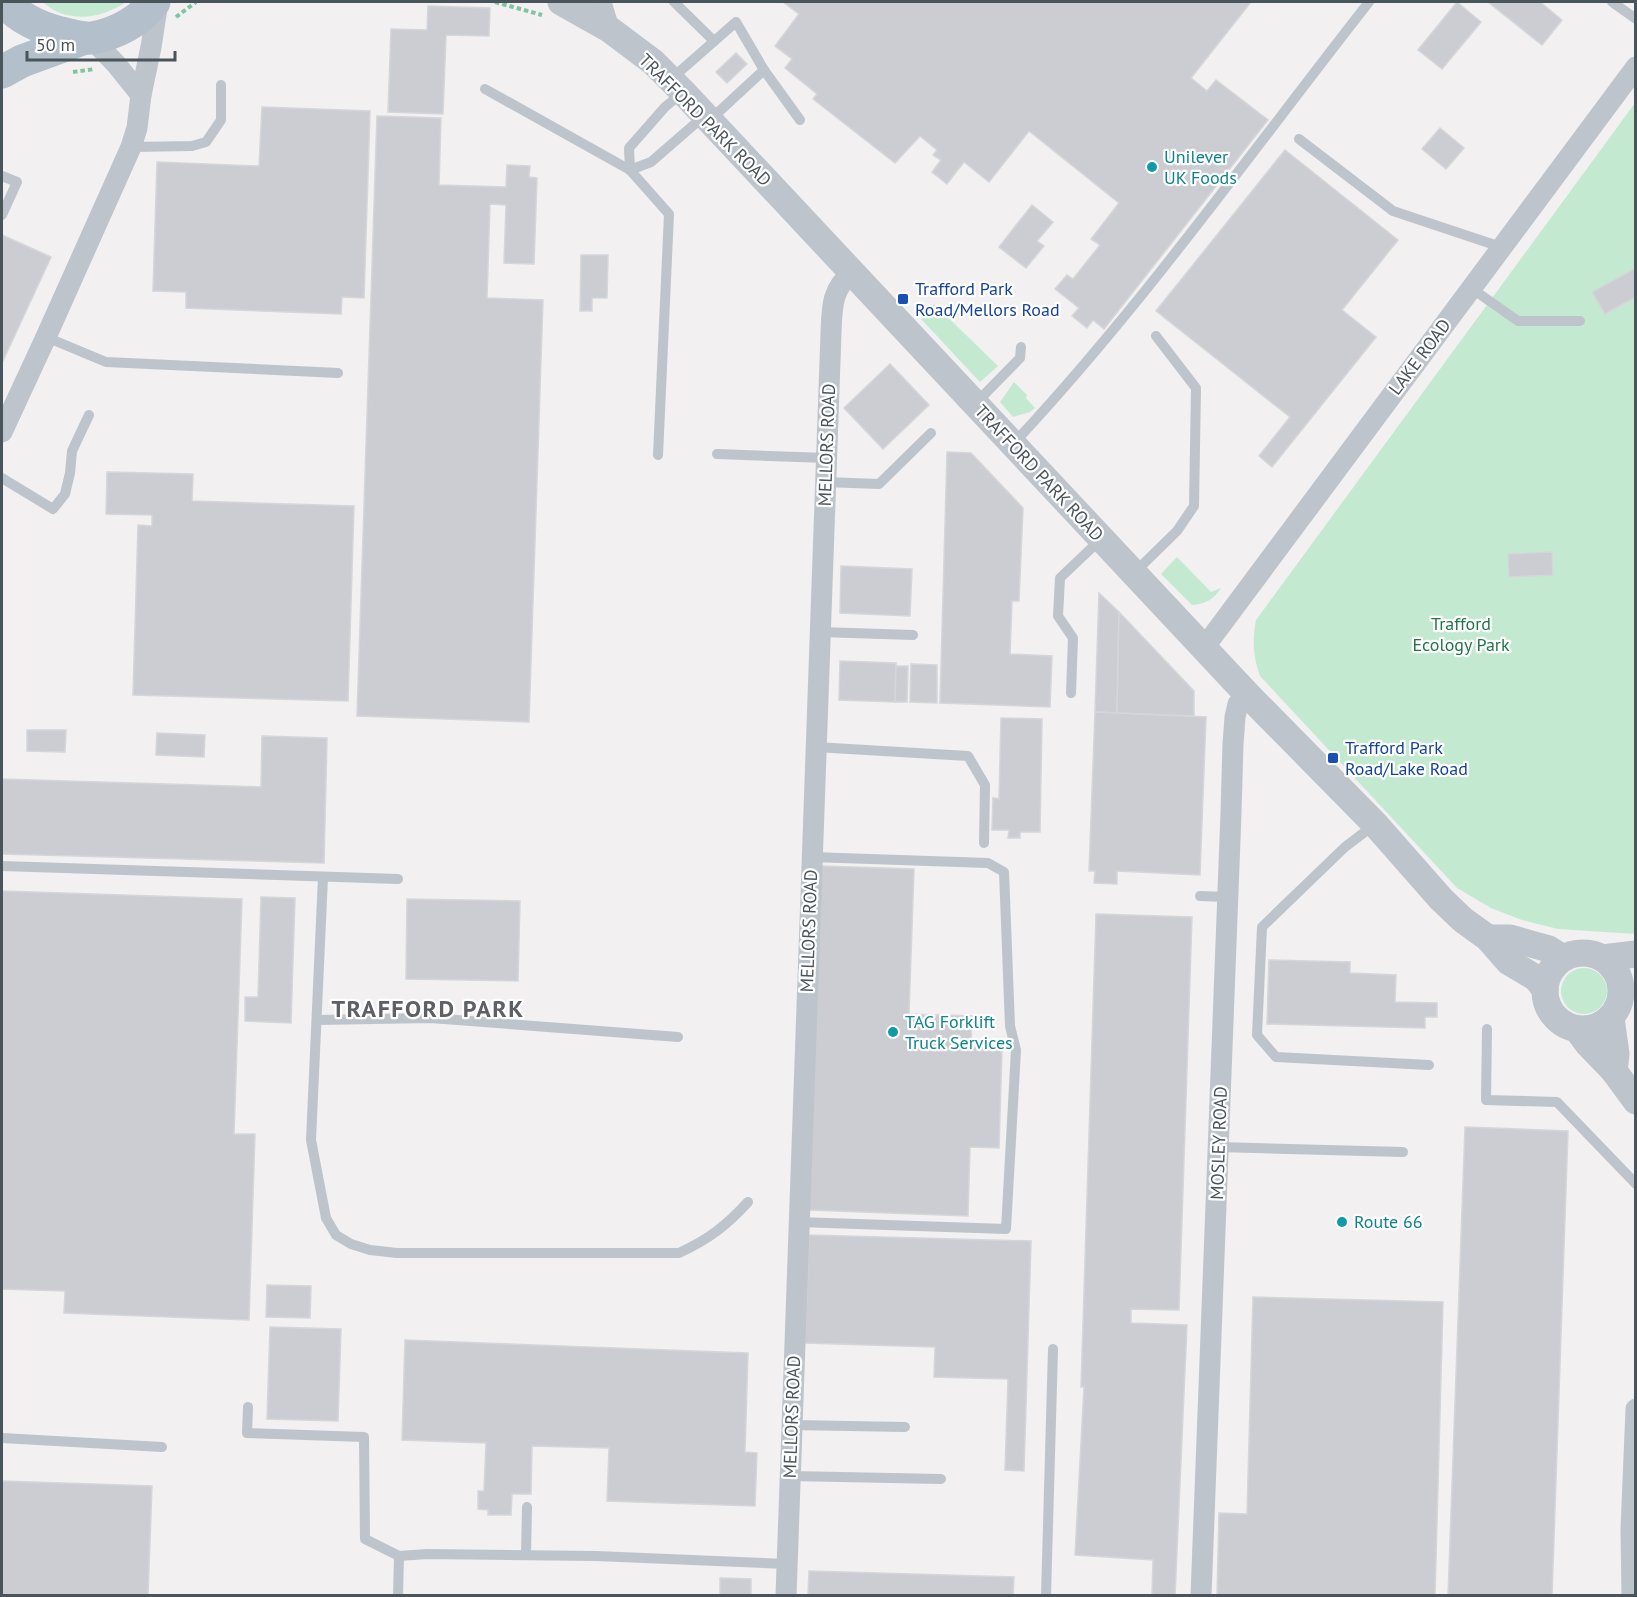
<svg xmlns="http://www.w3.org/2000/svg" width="1637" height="1597" viewBox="0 0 1637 1597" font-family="'PT Sans',sans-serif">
	<rect width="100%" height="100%" fill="#f2f0f0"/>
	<g fill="#c3ead1">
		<path d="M43,2H126C102,19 66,24 43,2Z"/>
		<path d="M1635,103V934L1558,929L1522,920L1491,908L1457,888L1260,676C1253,656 1252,640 1256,620Z"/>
		<polygon points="934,304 998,366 980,382 921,319"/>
		<polygon points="1014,382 1027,395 1026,398 1035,408 1030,412 1013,417 1000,402"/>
		<path d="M1177,557L1211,592L1221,588C1214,599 1206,604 1192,605L1161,574Z"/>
		<circle cx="1584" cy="991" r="23"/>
	</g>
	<g fill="#cbcdd2" stroke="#d4d6da" stroke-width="1.5">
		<polygon points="783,2 1251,2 1191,78 1207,91 1216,80 1268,120 1104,329 1093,320 1087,328 1072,316 1079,308 1055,289 1067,275 1073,279 1100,245 1091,239 1119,203 1029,131 989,182 964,162 947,184 932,172 941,160 933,155 937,150 920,136 895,163 813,99 817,94 785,68 792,59 775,46 799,14"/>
		<polygon points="1457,2 1481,22 1442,69 1418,50"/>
		<polygon points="1488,2 1540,2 1562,20 1542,45"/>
		<polygon points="428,6 490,8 489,36 446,35 443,114 388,112 391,29 427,30"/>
		<polygon points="736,53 747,64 727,83 716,72"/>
		<polygon points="262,107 370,111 364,298 342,297 341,314 186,308 186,292 153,291 157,162 259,166"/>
		<polygon points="377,116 441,118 439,185 506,187 507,165 530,166 529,177 537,178 534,264 504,263 506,205 490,204 487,298 543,300 529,722 357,716"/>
		<polygon points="1440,128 1464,148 1446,169 1422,149"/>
		<polygon points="1285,150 1398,240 1342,310 1376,337 1272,467 1259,456 1290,417 1156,311"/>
		<polygon points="1032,205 1053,222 1037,241 1044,246 1026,268 999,247"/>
		<polygon points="2,235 51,257 2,363"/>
		<polygon points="581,255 608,255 607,298 592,298 592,311 580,311"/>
		<polygon points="1636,268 1636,297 1605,314 1592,292"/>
		<polygon points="890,364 929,405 883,449 844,408"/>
		<polygon points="947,452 971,453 1023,508 1019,601 1012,601 1010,654 1052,656 1050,707 940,703"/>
		<polygon points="107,472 193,474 192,501 354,506 348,701 133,695 138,525 152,526 152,515 106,514"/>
		<polygon points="1552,552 1553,575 1509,577 1508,554"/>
		<polygon points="841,566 912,569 910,616 840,613"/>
		<polygon points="1099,593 1119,612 1117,713 1095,712"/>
		<polygon points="1119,612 1194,691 1194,716 1117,713"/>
		<polygon points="840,661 896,663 895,702 839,700"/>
		<polygon points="911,664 937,665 937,703 910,702"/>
		<polygon points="896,666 908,666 907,702 895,702"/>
		<polygon points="1095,712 1206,717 1200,875 1117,871 1117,884 1094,883 1095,871 1089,871"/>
		<polygon points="1001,718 1042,719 1040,832 1020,832 1020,838 1008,838 1009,830 992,830 993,798 999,799"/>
		<polygon points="27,730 66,730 65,752 27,751"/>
		<polygon points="157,733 205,735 204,757 156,755"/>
		<polygon points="262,736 327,738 324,863 2,854 2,779 261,787"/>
		<polygon points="821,866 914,869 909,1014 972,1016 971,1047 1002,1049 999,1148 970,1147 968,1216 809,1210"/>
		<polygon points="2,891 242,899 234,1134 255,1134 249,1320 64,1313 65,1291 2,1289"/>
		<polygon points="261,897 295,898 291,1023 245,1021 245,997 258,997"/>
		<polygon points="407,899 520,901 518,981 406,979"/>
		<polygon points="1096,914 1192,917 1179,1310 1131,1309 1131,1323 1187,1325 1175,1596 1152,1596 1153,1560 1075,1555 1084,1387 1081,1387"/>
		<polygon points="1269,960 1350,962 1350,973 1396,975 1395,1002 1437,1003 1437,1017 1425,1017 1425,1028 1267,1024"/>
		<polygon points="1465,1127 1568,1131 1552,1596 1448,1596"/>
		<polygon points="809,1235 1031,1241 1024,1471 1005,1470 1008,1379 934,1377 935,1347 805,1343"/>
		<polygon points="267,1285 311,1286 310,1318 266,1317"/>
		<polygon points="1253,1297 1443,1302 1435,1596 1217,1596 1219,1513 1247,1514"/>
		<polygon points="270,1327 341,1329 338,1421 267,1419"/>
		<polygon points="405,1340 748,1353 745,1452 757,1453 755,1506 607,1501 609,1448 532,1446 531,1494 512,1494 511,1515 488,1515 488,1510 478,1509 478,1491 484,1491 486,1443 402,1440"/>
		<polygon points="2,1481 152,1486 148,1596 2,1596"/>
		<polygon points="809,1571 1014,1577 1013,1596 808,1596"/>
		<polygon points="720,1578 751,1579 751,1596 720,1596"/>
	</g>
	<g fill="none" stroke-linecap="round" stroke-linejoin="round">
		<g stroke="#7fc5a0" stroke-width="4" stroke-dasharray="4.5 3" stroke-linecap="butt">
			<polyline points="495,2 542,15"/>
			<polyline points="176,17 196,2"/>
			<polyline points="73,72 95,69"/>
		</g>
		<g stroke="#bdc4cb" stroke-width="10">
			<polyline points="674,2 714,41"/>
			<polyline points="1612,2 1636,19"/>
			<polyline points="764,70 800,120"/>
			<polyline points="670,80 736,22 764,70 711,119"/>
			<polyline points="485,89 630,170 669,214 658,455"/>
			<polyline points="1299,139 1393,211 1501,247"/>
			<polyline points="131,147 192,146 206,142 221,120 221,85"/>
			<polyline points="630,170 629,148 665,107 682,93"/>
			<polyline points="630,170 651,162 704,116"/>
			<polyline points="2,176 17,182 2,215"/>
			<polyline points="1471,288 1518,321 1580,321"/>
			<polyline points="46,337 106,362 338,373"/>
			<polyline points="975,404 1020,358 1021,347"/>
			<path d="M1013,444C1142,306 1252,151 1369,2"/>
			<polyline points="717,454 826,458"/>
			<polyline points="2,478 53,509 65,494 70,473 72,451 89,415"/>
			<polyline points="825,482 879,484 931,433"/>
			<polyline points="1134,573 1177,531 1194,506 1196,388 1156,336"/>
			<polyline points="820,632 913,635"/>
			<polyline points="1071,693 1073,638 1058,616 1060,578 1101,539"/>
			<polyline points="815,747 968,756 985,785 984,843"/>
			<polyline points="1374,825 1345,847 1262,927 1257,1035 1276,1057 1429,1065"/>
			<polyline points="2,866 398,879"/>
			<path d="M323,877L311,1140L326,1218L336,1235L351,1244L370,1250L397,1253H679C709,1239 726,1226 748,1202"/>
			<polyline points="1200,896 1228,897"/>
			<polyline points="317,1020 431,1018 678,1037"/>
			<polyline points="1487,1029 1486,1100 1557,1102 1636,1184"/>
			<polyline points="1218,1147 1403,1152"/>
			<polyline points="798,1222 1006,1229 1016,1050 1010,1026 1004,872 988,863 811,857"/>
			<polyline points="248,1407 247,1433 364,1437 365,1539 399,1556"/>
			<polyline points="792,1425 905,1427"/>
			<polyline points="2,1438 162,1447"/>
			<polyline points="790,1476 941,1479"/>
			<polyline points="526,1555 527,1507"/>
			<polyline points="398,1596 399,1556 427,1554 596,1556 787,1564"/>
			<polyline points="1046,1596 1053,1349"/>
		</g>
		<g stroke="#bdc4cb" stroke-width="21">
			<polyline points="601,2 609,29"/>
			<polyline points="91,38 116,64 141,95"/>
			<polyline points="2,432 46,337 131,147 137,128 141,95 151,47 158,2"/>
			<polyline points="1203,647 1212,637 1636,67"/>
			<path d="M786,1596L831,333C832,309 831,289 852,273"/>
			<polyline points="1201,1596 1231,813 1233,744 1235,717 1238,704 1247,694"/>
			<polyline points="1632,1596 1631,1530 1636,1409"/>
		</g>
		<g stroke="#bdc4cb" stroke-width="27">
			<polyline points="561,2 609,29 653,62 683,92 1247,694 1375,824 1441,899 1463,920 1488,938 1509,962 1536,978 1545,989"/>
			<polyline points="1488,938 1510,938 1549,949 1563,958"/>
			<circle cx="1583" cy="991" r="38"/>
			<polyline points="1602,958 1636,954"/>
			<polyline points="1611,1018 1616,1054 1614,1071"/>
			<polyline points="1577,1029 1588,1044 1614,1071 1636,1101"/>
		</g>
		<g stroke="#b3c0cb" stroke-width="33">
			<path d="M5,2C22,22 48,31 74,36C80,37 86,39 92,38C115,34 141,21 154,2"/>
			<polyline points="2,72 22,61 85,38"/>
		</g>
	</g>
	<g fill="#0f9aa8" stroke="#fff" stroke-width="2">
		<circle cx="1152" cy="167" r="6"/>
		<circle cx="893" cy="1032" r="6"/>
		<circle cx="1342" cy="1222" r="6"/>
	</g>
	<g fill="#1a4fb4" stroke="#fff" stroke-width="2">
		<rect x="897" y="293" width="12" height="12" rx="3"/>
		<rect x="1327" y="752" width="12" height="12" rx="3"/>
	</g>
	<g text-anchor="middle" stroke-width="4.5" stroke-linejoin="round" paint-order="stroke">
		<g font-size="18" fill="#4a545b" stroke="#fff">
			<text transform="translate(705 120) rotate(45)" y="6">TRAFFORD PARK ROAD</text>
			<text transform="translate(1420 357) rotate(-53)" y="6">LAKE ROAD</text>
			<text transform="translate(827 445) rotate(-88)" y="6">MELLORS ROAD</text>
			<text transform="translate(1039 473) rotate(47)" y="6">TRAFFORD PARK ROAD</text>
			<text transform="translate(809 931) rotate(-88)" y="6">MELLORS ROAD</text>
			<text transform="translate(1219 1143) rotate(-88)" y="6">MOSLEY ROAD</text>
			<text transform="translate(792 1417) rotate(-88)" y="6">MELLORS ROAD</text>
		</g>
		<g font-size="18" fill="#0d838f" stroke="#fff" text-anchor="start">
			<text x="1164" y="163">Unilever<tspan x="1164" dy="21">UK Foods</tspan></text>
			<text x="905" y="1028">TAG Forklift<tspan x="905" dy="21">Truck Services</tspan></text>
			<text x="1354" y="1228">Route 66</text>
		</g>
		<g font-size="18" fill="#164399" stroke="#fff" text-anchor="start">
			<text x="915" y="295">Trafford Park<tspan x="915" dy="21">Road/Mellors Road</tspan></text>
			<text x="1345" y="754">Trafford Park<tspan x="1345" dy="21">Road/Lake Road</tspan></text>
		</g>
		<g font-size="18" fill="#227548" stroke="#fff">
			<text x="1461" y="630">Trafford<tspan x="1461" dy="21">Ecology Park</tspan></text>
		</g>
		<g font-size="24" font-weight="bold" letter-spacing="1.5" fill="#5d6064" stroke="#fff">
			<text x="428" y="1017">TRAFFORD PARK</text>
		</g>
	</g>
	<rect width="1637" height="1597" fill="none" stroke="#4a545b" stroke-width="6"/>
	<path d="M27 51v9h148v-9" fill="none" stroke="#4a545b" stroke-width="3"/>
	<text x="36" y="51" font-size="18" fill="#4a545b" stroke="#ffffff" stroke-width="4.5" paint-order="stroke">50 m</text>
</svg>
